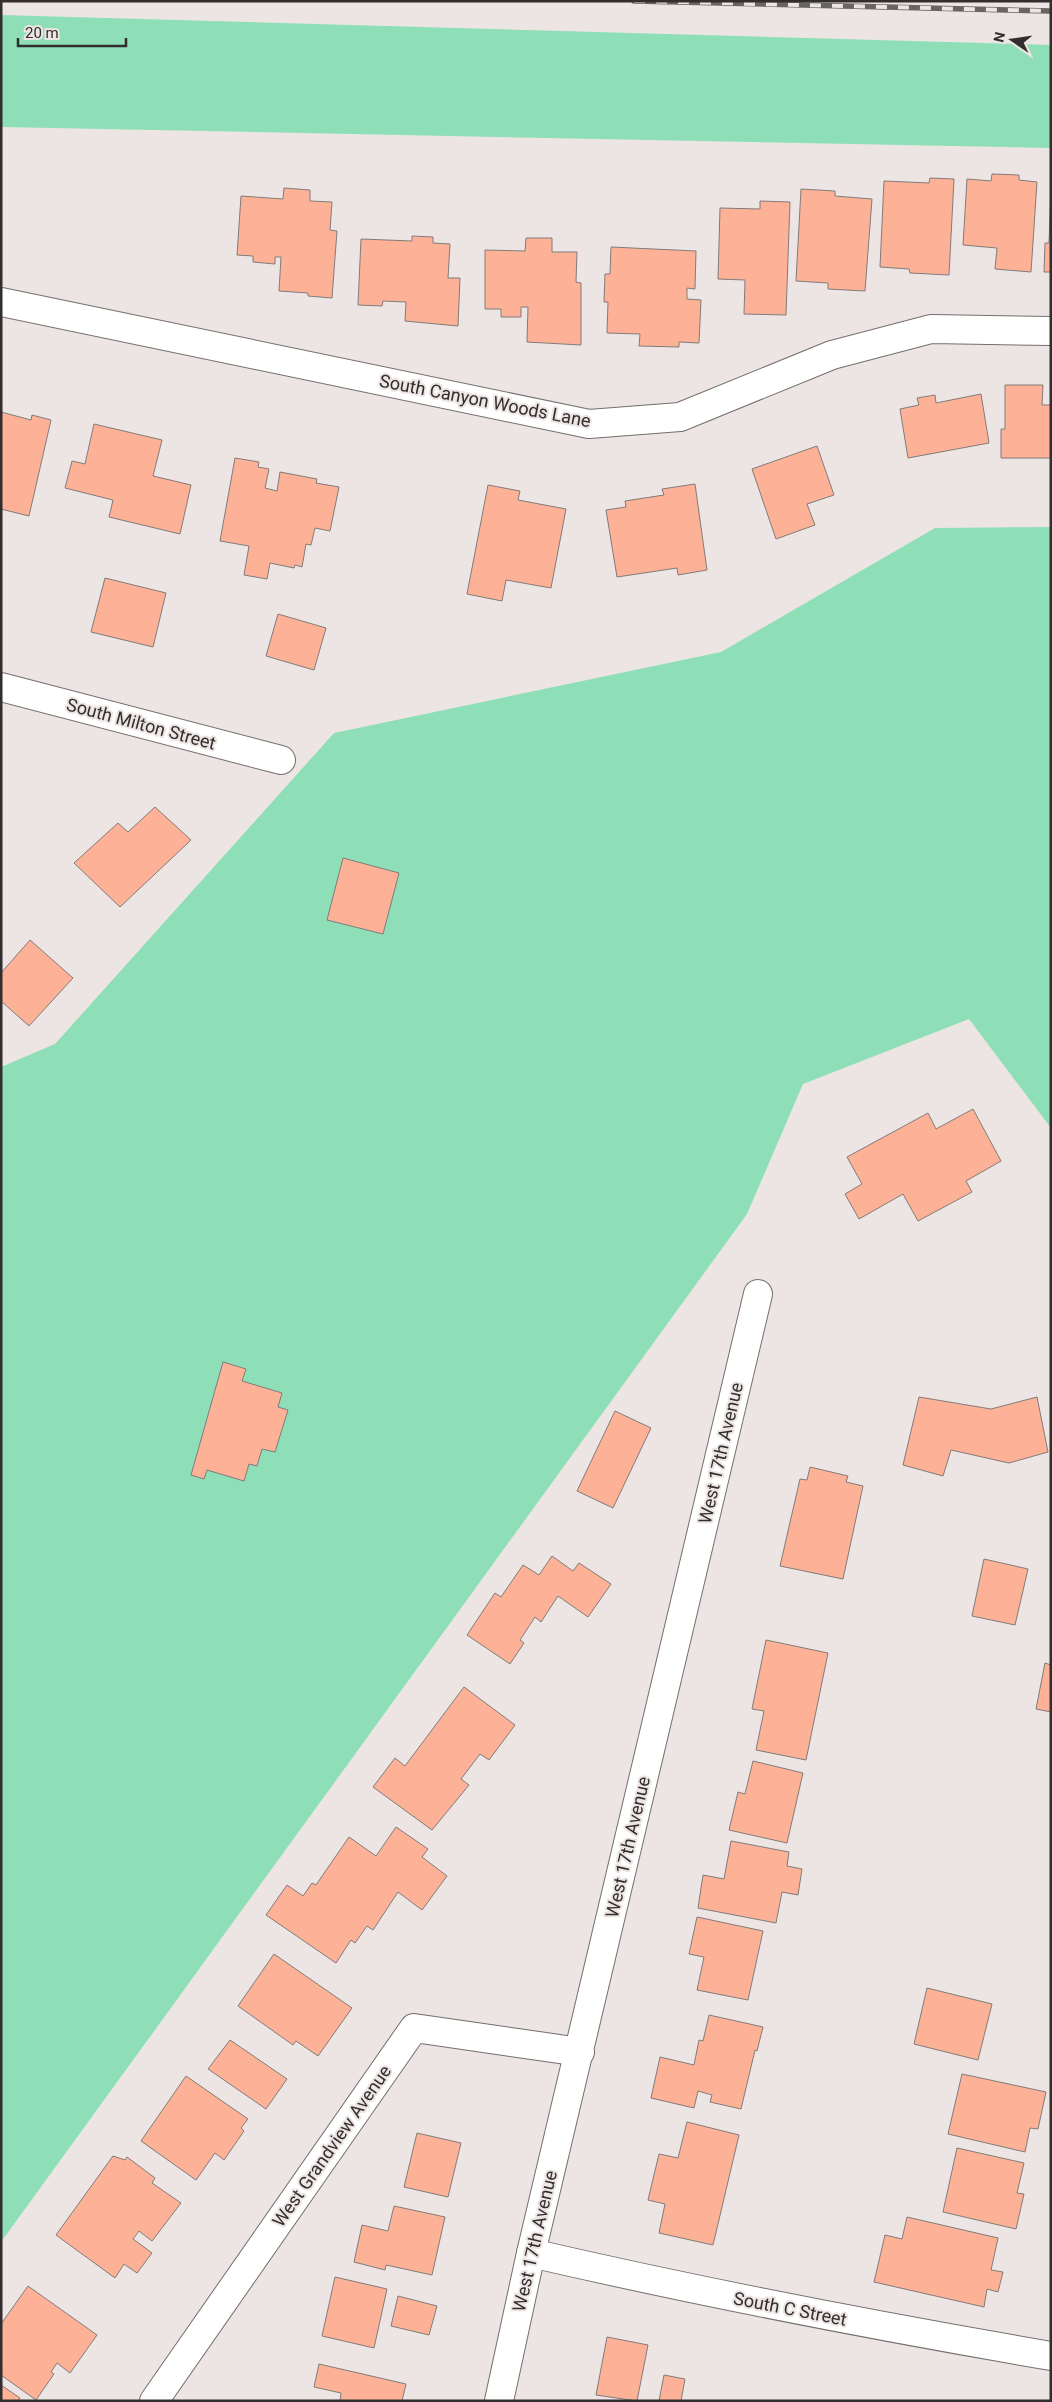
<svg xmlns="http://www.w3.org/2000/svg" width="1052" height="2402" viewBox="0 0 1052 2402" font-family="Roboto,sans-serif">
	<rect width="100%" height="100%" fill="#ece5e3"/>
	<g fill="#8edfb7">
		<polygon points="1,15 1051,45 1051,148 1,127"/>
		<polygon points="1051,527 1051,1128 969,1019 803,1084 747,1214 1,2242 1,1067 55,1044 334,733 721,652 935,528"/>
	</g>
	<g fill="#fdb298" stroke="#817b79">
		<polygon points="992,174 1019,175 1019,180 1037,182 1031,272 995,269 997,248 963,245 967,179 991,181"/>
		<polygon points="930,178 954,179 949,275 910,273 909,269 880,267 884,181 929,183"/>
		<polygon points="1051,186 1051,272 1044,272 1045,243 1049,243"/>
		<polygon points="284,188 310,190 310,201 332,202 330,230 337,231 332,298 308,296 308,293 279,291 281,257 275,257 275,264 253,262 253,256 237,255 241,196 283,199"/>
		<polygon points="801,189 835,191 835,196 872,199 865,291 828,289 828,283 796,281"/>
		<polygon points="760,201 790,202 786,315 744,314 745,280 718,279 720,208 760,209"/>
		<polygon points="412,236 433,237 433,243 450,244 448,278 460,278 458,326 405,321 406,302 383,301 382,306 358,305 361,239 412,241"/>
		<polygon points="526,238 552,238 552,252 577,252 576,282 581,283 581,345 527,342 528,307 521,307 521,317 501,317 501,309 485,309 485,250 525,251"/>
		<polygon points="611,247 696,251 695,289 687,288 687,299 701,300 699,343 679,342 679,347 639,346 640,334 607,333 608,302 604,302 605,274 610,274"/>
		<polygon points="1005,385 1043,385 1042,405 1051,405 1051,458 1001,458 1001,429 1005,429"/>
		<polygon points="981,394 989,443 908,458 900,409 919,405 917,398 935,395 936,403"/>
		<polygon points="1,412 31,420 32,415 51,420 29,516 1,509"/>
		<polygon points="94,424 162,440 153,476 191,485 180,534 109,517 113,500 65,488 72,461 85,464"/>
		<polygon points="817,446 834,495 807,504 815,525 776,539 752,469"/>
		<polygon points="235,458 259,462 258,467 269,469 265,488 277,491 280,472 317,479 316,483 339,487 330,531 315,528 311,545 306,544 302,567 295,565 294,568 270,563 267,579 244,575 249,546 220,541"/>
		<polygon points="695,484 707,570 678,575 677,568 617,577 606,510 626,507 625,501 664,495 662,489"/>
		<polygon points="488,485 520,491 518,500 566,509 551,588 506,580 502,601 467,594"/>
		<polygon points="105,578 166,593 153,647 91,632"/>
		<polygon points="278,614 326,628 314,670 266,656"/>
		<polygon points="155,807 191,840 120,907 74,863 118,823 128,832"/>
		<polygon points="343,858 399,873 383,934 327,920"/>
		<polygon points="30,940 73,978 29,1026 1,1001 1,973"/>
		<polygon points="973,1109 1001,1161 966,1181 972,1192 918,1221 903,1194 859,1219 845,1194 862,1184 847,1157 928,1113 936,1129"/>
		<polygon points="223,1362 246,1369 242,1381 282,1393 278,1407 288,1410 275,1452 262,1449 257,1466 249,1464 244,1481 207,1470 204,1479 191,1475"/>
		<polygon points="919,1397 991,1409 1037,1397 1048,1452 1009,1463 951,1450 943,1476 903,1465"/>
		<polygon points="615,1411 651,1428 613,1508 577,1491"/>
		<polygon points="810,1467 848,1476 846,1482 863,1486 843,1579 780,1566 800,1479 807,1480"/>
		<polygon points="552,1556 573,1571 579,1563 611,1584 588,1617 558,1596 541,1622 535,1617 520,1640 524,1643 510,1664 467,1635 495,1593 501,1597 523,1565 539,1575"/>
		<polygon points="984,1559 1028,1569 1015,1625 972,1616"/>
		<polygon points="766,1640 828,1653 806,1760 756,1750 764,1711 752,1709"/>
		<polygon points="1045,1663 1051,1665 1051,1712 1036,1709"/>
		<polygon points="464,1687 515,1725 489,1760 480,1754 461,1779 469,1785 432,1830 373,1787 395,1758 405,1766"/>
		<polygon points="753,1761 803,1773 787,1843 729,1830 738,1792 745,1794"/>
		<polygon points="396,1827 428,1849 422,1857 447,1876 422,1910 398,1892 373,1930 367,1926 355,1943 351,1940 336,1963 266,1915 287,1885 303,1896 312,1883 316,1885 349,1837 376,1856"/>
		<polygon points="731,1841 789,1852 787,1866 802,1869 798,1895 782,1892 776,1923 698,1908 703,1875 724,1879"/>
		<polygon points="697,1917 763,1931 748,2000 697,1990 704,1957 689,1954"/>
		<polygon points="274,1954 352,2008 318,2056 296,2041 293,2045 238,2006"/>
		<polygon points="927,1988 992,2004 978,2060 914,2044"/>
		<polygon points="709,2015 763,2027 757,2051 755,2050 741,2109 710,2102 712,2095 698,2091 694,2108 651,2098 660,2057 694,2065 699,2040 703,2041"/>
		<polygon points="230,2040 287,2079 266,2109 208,2069"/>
		<polygon points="962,2074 1046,2092 1038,2129 1030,2128 1025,2152 948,2134"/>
		<polygon points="186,2076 248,2119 241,2128 244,2131 224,2160 215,2153 196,2180 141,2141"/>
		<polygon points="687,2122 739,2135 713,2245 659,2233 665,2204 648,2200 659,2154 678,2158"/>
		<polygon points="417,2133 461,2143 448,2197 404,2187"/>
		<polygon points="957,2148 1024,2163 1017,2193 1024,2194 1016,2229 943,2212"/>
		<polygon points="113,2156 125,2160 127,2157 155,2178 152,2183 181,2203 152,2241 139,2231 133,2239 152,2253 137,2273 124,2264 115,2278 56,2235"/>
		<polygon points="394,2206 445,2217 432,2275 386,2265 385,2270 354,2262 362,2225 388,2231"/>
		<polygon points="907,2217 998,2238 991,2270 1003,2272 998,2292 987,2289 984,2307 874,2282 885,2235 902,2239"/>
		<polygon points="335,2277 387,2289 374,2348 322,2336"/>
		<polygon points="28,2286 97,2335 70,2373 57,2363 51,2372 54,2374 36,2400 1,2375 1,2324"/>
		<polygon points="398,2296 437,2306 429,2335 391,2326"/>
		<polygon points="607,2337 648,2345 637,2401 596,2395"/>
		<polygon points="319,2364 406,2384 402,2401 340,2401 341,2393 314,2387"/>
		<polygon points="664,2375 685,2379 681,2401 659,2401"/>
		<polygon points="1,2385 20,2398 18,2401 1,2401"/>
	</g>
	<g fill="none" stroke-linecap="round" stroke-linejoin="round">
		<defs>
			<g id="minor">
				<polyline points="1,302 589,424 680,417 832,355 931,329 1051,331"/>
				<polyline points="1,687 281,760"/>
				<path d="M531,2253C704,2293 876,2326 1051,2356"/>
				<polyline points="154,2401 414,2028 580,2052"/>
				<polyline points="499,2401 531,2253 758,1294"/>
			</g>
		</defs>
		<use href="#minor" stroke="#746e6c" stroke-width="30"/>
		<use href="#minor" stroke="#fff" stroke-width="28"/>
		<defs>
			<polyline id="rail" points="634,1 1051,11"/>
		</defs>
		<use href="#rail" stroke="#686462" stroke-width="5.5"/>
		<use href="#rail" stroke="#ece5e3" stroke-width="4" stroke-dasharray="11" stroke-linecap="butt"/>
	</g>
	<g text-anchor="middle" stroke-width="4" stroke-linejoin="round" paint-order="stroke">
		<g font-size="18" fill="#312e2d" stroke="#ece5e3">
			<text transform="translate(485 401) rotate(11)" y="6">South Canyon Woods Lane</text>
			<text transform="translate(141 724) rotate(15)" y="6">South Milton Street</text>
			<text transform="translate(721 1453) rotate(-77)" y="6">West 17th Avenue</text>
			<text transform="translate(628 1847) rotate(-77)" y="6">West 17th Avenue</text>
			<text transform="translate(332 2146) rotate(-55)" y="6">West Grandview Avenue</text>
			<text transform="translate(535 2241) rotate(-77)" y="6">West 17th Avenue</text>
			<text transform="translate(790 2309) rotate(11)" y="6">South C Street</text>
		</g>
	</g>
	<rect width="1052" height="2402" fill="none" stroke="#312e2d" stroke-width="5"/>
	<g transform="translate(1012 40) rotate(283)" stroke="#ece5e3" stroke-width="4" paint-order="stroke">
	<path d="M0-4L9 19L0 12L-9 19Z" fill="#312e2d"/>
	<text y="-8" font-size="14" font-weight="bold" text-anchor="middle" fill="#312e2d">N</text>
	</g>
	<path d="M18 38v8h108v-8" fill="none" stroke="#312e2d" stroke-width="2.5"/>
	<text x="25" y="38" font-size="15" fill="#312e2d" stroke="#ece5e3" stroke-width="4" paint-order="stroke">20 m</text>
</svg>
